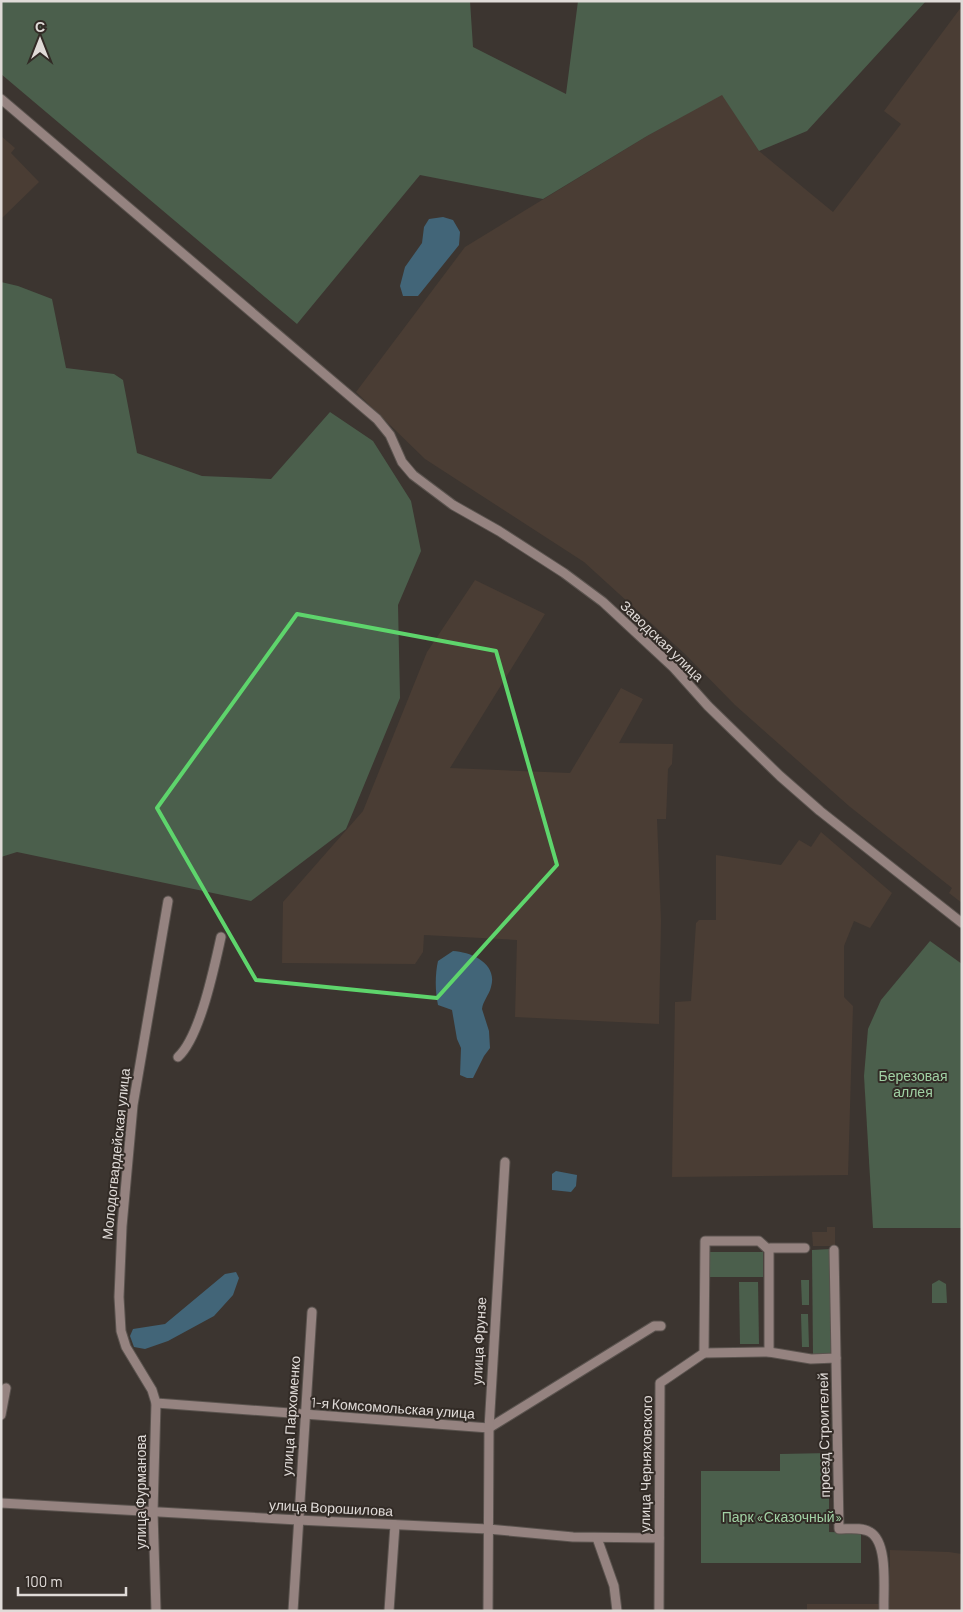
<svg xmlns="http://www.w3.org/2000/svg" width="963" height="1612" viewBox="0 0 963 1612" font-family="Barlow,sans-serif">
	<rect width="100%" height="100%" fill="#3c3530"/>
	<g fill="#4a3d34">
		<polygon points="962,6 962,903 949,893 952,888 849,806 735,705 685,654 584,562 425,459 356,392 465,247 647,136 722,94 759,151 833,212 901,124 884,111"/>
		<polygon points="1,136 15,148 11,153 39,182 1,219"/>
		<polygon points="475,580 545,614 450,768 570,773 621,688 643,699 619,743 673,744 672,764 668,769 666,819 657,819 661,921 659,1024 515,1017 517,940 424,935 423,952 415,964 282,963 283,902 363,811 427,652"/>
		<polygon points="821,832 892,893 870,928 854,921 844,946 844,997 853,1006 848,1175 672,1177 675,1002 691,1001 696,923 699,920 716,920 716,855 781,865 799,840 811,847"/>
		<polygon points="827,1227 835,1227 835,1246 813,1246 812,1232 827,1232"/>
		<polygon points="890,1550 949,1552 962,1554 962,1611 889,1611"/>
		<rect x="807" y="1604" width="72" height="7"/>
	</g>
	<g fill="#4b5f4c">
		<polygon points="1,1 470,1 473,47 566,94 578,1 926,1 807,131 759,151 722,95 647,136 543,199 420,175 297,324 1,74"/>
		<polygon points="1,282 18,286 52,299 66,368 114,374 123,380 137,453 202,476 271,479 330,412 373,441 411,501 421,551 398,605 400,698 346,829 251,901 17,852 1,857"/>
		<polygon points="930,941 962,964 962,1228 873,1228 864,1076 868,1029 881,1000"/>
		<polygon points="831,1249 833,1354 813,1355 812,1250"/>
		<rect x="710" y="1252" width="53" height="25"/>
		<polygon points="801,1280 809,1280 809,1305 802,1305"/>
		<polygon points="939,1280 946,1284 947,1303 932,1303 932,1284"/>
		<polygon points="739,1282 758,1282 759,1344 740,1344"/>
		<polygon points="801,1314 808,1314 809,1347 802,1347"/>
		<polygon points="829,1453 829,1532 861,1533 861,1563 701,1563 701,1471 780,1471 780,1454"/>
	</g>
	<g fill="#426578">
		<polygon points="443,217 453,220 460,232 459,245 418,296 403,296 400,286 405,267 422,243 424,227 429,219"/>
		<path d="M453,951C472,952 498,964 491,987C489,995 483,1001 482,1009L489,1031L490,1048L484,1056L473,1078H467L460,1075L461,1048L457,1039L452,1010L438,1005C435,991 435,974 438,961Z"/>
		<polygon points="556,1171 577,1175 576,1186 571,1192 552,1190 552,1174"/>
		<polygon points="236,1272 239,1278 233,1295 214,1316 168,1341 145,1349 134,1347 130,1336 133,1329 165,1324 225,1274"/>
	</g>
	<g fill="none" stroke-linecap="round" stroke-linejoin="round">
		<defs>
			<g id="minor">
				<polyline points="1,99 377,419 390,435 402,462 413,475 453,505 499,531 564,573 603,602 674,668 708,706 780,776 820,811 962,923"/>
				<path d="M178,1057C200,1037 214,968 221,937"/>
				<polyline points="769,1250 770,1248 805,1248"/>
				<polyline points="834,1250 836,1358"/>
				<path d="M704,1353L769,1352L811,1359L836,1358L839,1529C849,1529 862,1527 870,1532C889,1543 883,1591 884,1611"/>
				<polyline points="156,1403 489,1428 654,1326 661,1326"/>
				<polyline points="1,1415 6,1388"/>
				<polyline points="1,1503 298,1520 488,1529 573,1537 659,1538"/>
				<polyline points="597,1538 614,1586 617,1611"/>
				<polyline points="156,1611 153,1512 156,1403 152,1390 126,1347 121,1331 119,1297 122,1226 133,1105 168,901"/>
				<polyline points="293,1611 312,1312"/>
				<polyline points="389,1611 395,1525"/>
				<polyline points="488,1611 489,1428 505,1162"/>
				<polyline points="659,1611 660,1383 704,1353 705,1241 759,1241 769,1250 769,1352"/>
			</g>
		</defs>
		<use href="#minor" stroke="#5a534e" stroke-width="11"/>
		<use href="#minor" stroke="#958380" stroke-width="9"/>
	</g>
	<path fill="none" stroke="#5ed56c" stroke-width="4" stroke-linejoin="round" d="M297,614L496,651L557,865L437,998L256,980L157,808Z"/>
	<g text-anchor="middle" stroke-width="4" stroke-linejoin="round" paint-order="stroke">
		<g font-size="14" fill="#e0dbd8" stroke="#322b26">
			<text transform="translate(662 641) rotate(44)" y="5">Заводская улица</text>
			<text transform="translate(116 1154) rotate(-84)" y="5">Молодогвардейская улица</text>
			<text transform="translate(479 1341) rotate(-87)" y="5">улица Фрунзе</text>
			<text transform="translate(393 1408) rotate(4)" y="5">1-я Комсомольская улица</text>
			<text transform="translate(291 1416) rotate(-86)" y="5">улица Пархоменко</text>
			<text transform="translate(824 1435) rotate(-91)" y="5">проезд Строителей</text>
			<text transform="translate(646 1464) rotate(-89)" y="5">улица Черняховского</text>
			<text transform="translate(141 1492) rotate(-90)" y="5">улица Фурманова</text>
			<text transform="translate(331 1508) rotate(3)" y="5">улица Ворошилова</text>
		</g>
		<g font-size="14" fill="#a1d1a4" stroke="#322b26">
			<text x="913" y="1081">Березовая<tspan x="913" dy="16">аллея</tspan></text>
			<text x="782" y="1522">Парк «Сказочный»</text>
		</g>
	</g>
	<rect width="963" height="1612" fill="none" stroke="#e0dbd8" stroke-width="5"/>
	<g transform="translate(40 40)" stroke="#322b26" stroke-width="4" paint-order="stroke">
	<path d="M0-4L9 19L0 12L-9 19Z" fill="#e0dbd8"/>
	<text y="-8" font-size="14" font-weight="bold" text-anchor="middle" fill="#e0dbd8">С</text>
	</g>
	<path d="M18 1587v8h108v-8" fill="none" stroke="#e0dbd8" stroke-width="2.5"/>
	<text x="25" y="1587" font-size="15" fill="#e0dbd8" stroke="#322b26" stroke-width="4" paint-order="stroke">100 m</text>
</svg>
